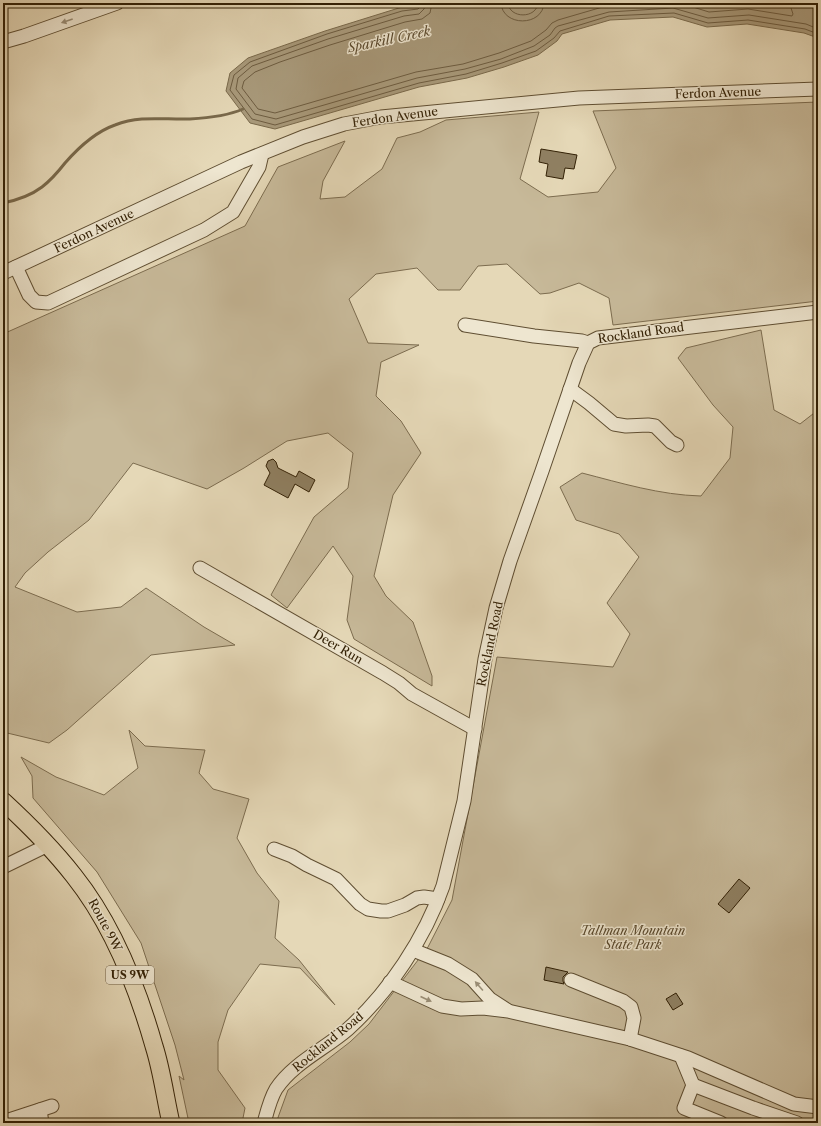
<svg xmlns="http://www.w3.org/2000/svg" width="821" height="1126" viewBox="0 0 821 1126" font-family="'Libre Caslon Text',serif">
	<rect width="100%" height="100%" fill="#e5d8b7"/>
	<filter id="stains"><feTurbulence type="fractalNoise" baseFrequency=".005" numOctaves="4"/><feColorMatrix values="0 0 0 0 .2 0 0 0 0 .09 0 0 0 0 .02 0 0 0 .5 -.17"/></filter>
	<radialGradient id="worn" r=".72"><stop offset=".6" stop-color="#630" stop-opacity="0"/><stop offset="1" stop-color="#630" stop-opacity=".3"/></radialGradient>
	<g fill="#c7b999" stroke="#7c6c4f">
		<polygon points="818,102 818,301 613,325 609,298 579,283 550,293 540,294 507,264 478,266 460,290 438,290 417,268 376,274 349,299 368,343 419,345 381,362 376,396 401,421 421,453 393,495 374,576 386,596 413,622 432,676 432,686 354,639 347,620 353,576 333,546 287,608 271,595 314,517 348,488 353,453 328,433 287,441 244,468 207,489 133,463 89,520 48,552 25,573 15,587 77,612 121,607 146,588 204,627 235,645 151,655 67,730 49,743 3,732 3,334 245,226 278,167 345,141 323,181 320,199 345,197 382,169 397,138 420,132 446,120 539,112 520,179 548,197 598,192 616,168 593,111"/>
		<path d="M761,330L774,410L800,424L818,410V1123H276L288,1090L350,1042L369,1024L428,947L452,900L497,657L613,667L630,634L607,603L639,557L619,534L576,520L560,487L582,473C621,483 660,495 701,496L730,458L733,427L713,405L678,358L686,348Z"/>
		<polygon points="129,730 145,746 205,750 199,773 213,789 249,799 237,838 257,873 279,901 275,938 299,960 335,1005 300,968 260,964 228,1010 218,1042 218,1070 245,1108 242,1123 189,1123 179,1076 184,1080 175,1045 141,943 97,872 33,798 32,776 21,757 56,777 104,795 138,768"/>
	</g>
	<polygon fill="#a8997a" stroke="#79694b" points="429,3 506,3 523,6 538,3 787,3 805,5 818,8 818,38 804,33 747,24 707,27 673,17 610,20 562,34 557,41 538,55 504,67 467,78 419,87 275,129 250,123 226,91 230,73 248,58 325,31 402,7"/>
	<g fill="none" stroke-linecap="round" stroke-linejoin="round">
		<g stroke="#6d5c40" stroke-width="1">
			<polyline points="421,3 420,7 418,9 402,11 327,34 250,62 234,75 230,90 252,119 275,125 419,83 466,74 502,63 536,51 554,38 560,31 609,16 674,13 708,23 748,20 805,29 818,34"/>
			<polyline points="426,3 424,9 419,14 404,16 328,39 252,66 238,78 236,89 255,114 276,119 417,78 465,69 501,59 534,46 550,35 555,28 558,26 609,12 673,8 708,18 749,15 806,24 818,29"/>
			<polyline points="432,3 430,13 422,19 405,22 330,45 280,62 255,72 244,81 242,88 258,109 275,113 416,72 463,64 499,53 531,41 546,30 552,23 558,20 606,6 652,3"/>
			<path d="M501,3C502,27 543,27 544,3"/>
			<path d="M508,3C509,19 537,19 538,3"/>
			<polyline points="680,3 709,12 748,9 792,16 793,14 791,8 791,3"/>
		</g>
		<path stroke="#79694b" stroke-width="3" d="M3,203C18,200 30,196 42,187C51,180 58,172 65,163C79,147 95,132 115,125C141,115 164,120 190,119C208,118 227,116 243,109"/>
	</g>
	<g fill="#8f8062" stroke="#322005">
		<polygon points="541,149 577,155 574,169 565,168 563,179 546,176 548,164 539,162"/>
		<polygon points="273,459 276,462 278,468 296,477 299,471 315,480 309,492 295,484 288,498 264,485 270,473 266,466 268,461"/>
		<polygon points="739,879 750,888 729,913 718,904"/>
		<polygon points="546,967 568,972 563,977 563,981 564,984 544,980"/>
		<polygon points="676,993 683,1004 673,1010 666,999"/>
	</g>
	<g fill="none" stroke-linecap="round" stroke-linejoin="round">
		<defs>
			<g id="minor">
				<polyline points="3,42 24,36 117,3"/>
				<polyline points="16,267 29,295 36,302 48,303 204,230 233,212 259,167 262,154"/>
				<polyline points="3,273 241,162 303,137 344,124 381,117 579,98 818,89"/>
				<polyline points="465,325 534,336 582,341 588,343"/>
				<polyline points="570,389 589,403 614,424 626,426 648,425 655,426 671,442 677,445"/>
				<polyline points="200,568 383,673 399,683 412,694 475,729"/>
				<polyline points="274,849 292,856 307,865 336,879 360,904 368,909 381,911 388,911 405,905 417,898 424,897 438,899"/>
				<polyline points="3,867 48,845"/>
				<polyline points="413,950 448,964 472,979 490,999 507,1010"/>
				<polyline points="571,980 623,1001 631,1007 634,1018 630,1039"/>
				<polyline points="390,982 442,1006 461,1009 483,1008 508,1011 630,1039 688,1058 794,1104 818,1107"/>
				<polyline points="681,1056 693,1085"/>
				<polyline points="40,1110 42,1123"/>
				<polyline points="3,1122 52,1106"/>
				<path d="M264,1123C267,1112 270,1099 276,1089C293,1063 325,1049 348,1029C389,992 425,938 443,886L464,801L485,659L496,608L510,561L542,471L579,363L588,343L598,338L818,312"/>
				<polyline points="721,1123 684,1108 693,1085 753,1108 797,1123"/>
			</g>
			<path id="major" d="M3,801C28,824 53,849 74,876C113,925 137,986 154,1046C162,1071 165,1097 171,1123"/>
		</defs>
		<use href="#minor" stroke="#5f4e32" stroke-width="15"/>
		<use href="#major" stroke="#322005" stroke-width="19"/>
		<use href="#minor" stroke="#eee6d0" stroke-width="13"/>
		<use href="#major" stroke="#e5d8b7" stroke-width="17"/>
	</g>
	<defs><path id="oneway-solid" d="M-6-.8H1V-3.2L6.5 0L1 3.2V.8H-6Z"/></defs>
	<g fill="#998d75">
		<use href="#oneway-solid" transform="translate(67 21) rotate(161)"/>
		<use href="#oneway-solid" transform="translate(479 986) rotate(-131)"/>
		<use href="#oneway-solid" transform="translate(426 999) rotate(24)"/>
	</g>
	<g text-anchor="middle" stroke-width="3" stroke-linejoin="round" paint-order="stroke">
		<rect fill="#eee6d0" stroke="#6a5b42" stroke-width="1" x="106" y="966" width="48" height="18" rx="3"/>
		<g font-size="11" font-weight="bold" fill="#322005">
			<text x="130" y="979">US 9W</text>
		</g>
		<g font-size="12" fill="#322005" stroke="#eee6d0">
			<text transform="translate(718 93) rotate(-2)" y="4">Ferdon Avenue</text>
			<text transform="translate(395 117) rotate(-8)" y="4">Ferdon Avenue</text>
			<text transform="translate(94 231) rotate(-25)" y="4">Ferdon Avenue</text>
			<text transform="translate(641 333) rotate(-8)" y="4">Rockland Road</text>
			<text transform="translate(490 644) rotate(-78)" y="4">Rockland Road</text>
			<text transform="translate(338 647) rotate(30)" y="4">Deer Run</text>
			<text transform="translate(105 925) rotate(62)" y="4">Route 9W</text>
			<text transform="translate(328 1042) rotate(-39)" y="4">Rockland Road</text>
		</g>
		<g font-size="12" font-style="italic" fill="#57462a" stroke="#eee6d0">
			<text x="633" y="935">Tallman Mountain<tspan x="633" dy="14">State Park</tspan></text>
		</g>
		<g font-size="13" font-style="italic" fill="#5b4a2e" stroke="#eee6d0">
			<text transform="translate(389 39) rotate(-12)" y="5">Sparkill Creek</text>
		</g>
	</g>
	<rect width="821" height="1126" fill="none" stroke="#e5d8b7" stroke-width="16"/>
	<rect x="4" y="4" width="813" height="1118" fill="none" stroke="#322005" stroke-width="2"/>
	<rect x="8" y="8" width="805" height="1110" fill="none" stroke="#322005"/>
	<rect width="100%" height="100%" filter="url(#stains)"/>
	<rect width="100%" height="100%" fill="url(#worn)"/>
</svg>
